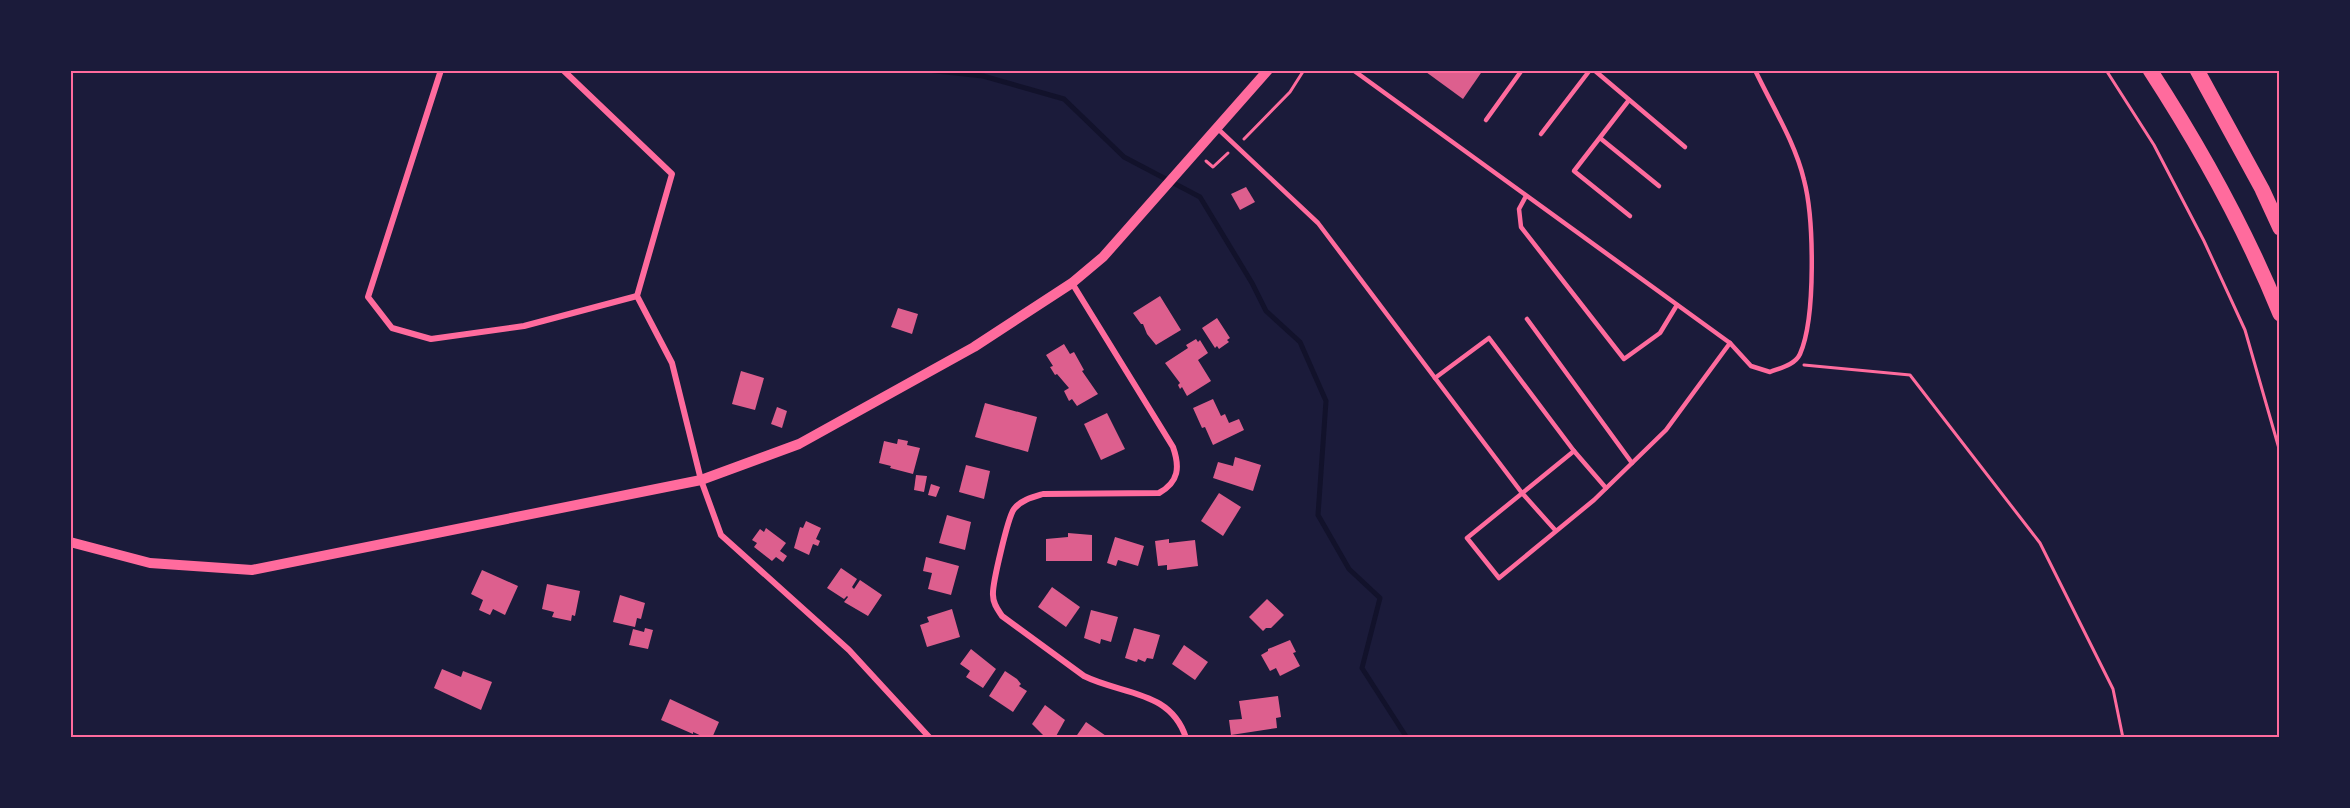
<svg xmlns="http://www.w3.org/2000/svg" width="2350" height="808" viewBox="0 0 2350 808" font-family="Raleway,sans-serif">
	<rect width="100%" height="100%" fill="#1b1b3a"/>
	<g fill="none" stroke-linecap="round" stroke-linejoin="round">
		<polyline stroke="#12122b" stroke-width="5" points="927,70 983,76 1064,99 1124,157 1200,197 1252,283 1266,311 1300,342 1326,401 1318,515 1349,569 1380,598 1362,668 1407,738"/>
	</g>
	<g fill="#dd5f8e">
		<polygon points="1427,70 1483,70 1463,99 1426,72"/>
		<polygon points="1246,187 1255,202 1240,210 1231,194"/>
		<polygon points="1160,296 1181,330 1156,345 1147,334 1143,324 1141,324 1133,313"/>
		<polygon points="898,308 918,314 912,334 891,327"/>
		<polygon points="1217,318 1230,338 1227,340 1229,342 1219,349 1217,346 1215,348 1202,328"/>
		<polygon points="1196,339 1198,342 1200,340 1208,353 1198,360 1211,381 1187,396 1182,387 1180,389 1178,385 1180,383 1165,363 1188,348 1186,345"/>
		<polygon points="1064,344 1070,354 1074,352 1084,370 1082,371 1098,394 1077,406 1072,399 1069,401 1064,391 1069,388 1057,374 1055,375 1050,367 1053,366 1046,355"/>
		<polygon points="741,371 764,378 755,410 732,404"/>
		<polygon points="1213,399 1221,416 1225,414 1229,423 1239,419 1244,430 1213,445 1205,427 1202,428 1193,408"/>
		<polygon points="985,403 1037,417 1028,452 975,437"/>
		<polygon points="777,407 787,411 782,428 771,424"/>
		<polygon points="1107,413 1125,449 1101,460 1084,424"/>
		<polygon points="898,439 908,441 907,445 920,448 913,474 890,468 891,466 879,463 884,441 897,444"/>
		<polygon points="1235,457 1261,465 1253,491 1213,478 1218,462 1233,466"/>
		<polygon points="966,465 990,471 984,499 959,492"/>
		<polygon points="916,475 927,476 924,492 914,490"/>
		<polygon points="931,484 940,487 936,497 928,495"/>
		<polygon points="1219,493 1241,507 1223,536 1201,521"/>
		<polygon points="947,515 971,522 965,550 939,543"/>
		<polygon points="806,521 821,528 816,539 820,541 818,546 813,544 809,555 794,548 800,527 803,528"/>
		<polygon points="766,528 786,543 780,551 787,556 783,562 776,557 772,561 754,547 757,543 752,540 760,529 764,532"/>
		<polygon points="1068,533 1092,535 1092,561 1046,561 1046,539 1068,537"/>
		<polygon points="1115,537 1144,546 1138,566 1118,560 1116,566 1107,563"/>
		<polygon points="1169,539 1169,543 1195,540 1198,566 1167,570 1167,565 1158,566 1155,541"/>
		<polygon points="926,557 959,566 951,595 928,589 932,573 923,571"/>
		<polygon points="841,568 857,579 852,587 854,589 860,580 882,595 868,616 844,602 848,597 847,596 844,599 827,588"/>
		<polygon points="482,570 518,586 505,615 493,609 490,615 479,610 483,600 471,594"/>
		<polygon points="547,584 580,591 575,616 572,615 571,621 552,617 554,612 542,609"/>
		<polygon points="1052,587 1080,607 1066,627 1038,607"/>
		<polygon points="620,595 645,603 641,619 637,618 635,627 613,622"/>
		<polygon points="1267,599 1284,615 1271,628 1266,628 1263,631 1249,617"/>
		<polygon points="952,609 960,637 927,647 920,625 929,622 927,617"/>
		<polygon points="1091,610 1118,617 1111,642 1101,639 1100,644 1084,638"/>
		<polygon points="645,628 653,630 648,649 629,645 633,629 644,632"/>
		<polygon points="1134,628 1160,635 1153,659 1147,658 1145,662 1138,659 1137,662 1125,658"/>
		<polygon points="1290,640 1296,652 1293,653 1300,666 1280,676 1276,668 1270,671 1261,655 1268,651 1268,649"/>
		<polygon points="1184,645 1208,662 1195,680 1172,664"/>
		<polygon points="971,649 996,669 983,688 966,677 970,671 960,664"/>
		<polygon points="442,669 461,677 463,671 492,682 481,710 434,688"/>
		<polygon points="1005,671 1017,679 1021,684 1019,686 1027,691 1013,712 989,696"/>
		<polygon points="1278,696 1281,717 1276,718 1277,728 1231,735 1229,720 1242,719 1239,701"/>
		<polygon points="670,699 719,722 712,738 706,738 693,732 693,734 661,720"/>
		<polygon points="1045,705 1065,720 1055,738 1046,738 1032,724"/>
		<polygon points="1086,722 1109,738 1075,738"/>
	</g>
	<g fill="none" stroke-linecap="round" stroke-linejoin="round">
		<g stroke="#ff6b9d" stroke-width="3">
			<polyline points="2106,70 2154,145 2204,241 2245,330 2280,452"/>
			<polyline points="1244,139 1290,92 1304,70"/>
			<polyline points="1206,161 1213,167 1228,153"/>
			<polyline points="1804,365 1910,375 2040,543 2113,689 2123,738"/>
		</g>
		<g stroke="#ff6b9d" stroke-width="4.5">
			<polyline points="1353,70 1730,343 1666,430 1594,500 1499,578 1467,538 1574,451 1489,338 1435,378 1522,493 1556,531"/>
			<polyline points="1594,70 1685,147"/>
			<polyline points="1629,100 1574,171 1630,216"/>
			<polyline points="1486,120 1522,70"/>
			<polyline points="1217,128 1318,223 1435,378"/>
			<polyline points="1541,134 1590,70"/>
			<polyline points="1600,138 1659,186"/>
			<polyline points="1526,196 1519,209 1521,227 1624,359 1660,333 1677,305"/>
			<polyline points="1527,319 1632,463"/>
			<path d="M1730,343L1751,366L1770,372C1780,368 1795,365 1800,354C1816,318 1814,218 1804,180C1795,142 1772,106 1755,70"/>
			<polyline points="1574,451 1606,488"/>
		</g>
		<g stroke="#ff6b9d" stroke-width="6">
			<polyline points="441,70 368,297 392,328 431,339 524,326 637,296"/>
			<polyline points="563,70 672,174 637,296 672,363 701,480 721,535 849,650 930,738"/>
			<path d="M1072,283L1173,447C1180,467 1179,482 1159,493L1043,494C1033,497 1021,500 1014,509C1008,517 992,585 993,595C993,604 998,610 1002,616L1084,676C1122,695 1171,690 1186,738"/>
		</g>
		<polyline stroke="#ff6b9d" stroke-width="10" points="70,542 150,563 252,570 701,480 799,444 974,347 1072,283 1103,257 1268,70"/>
		<g stroke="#ff6b9d" stroke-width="15">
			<path d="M2150,70C2200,147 2246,230 2280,314"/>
			<polyline points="2197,70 2262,189 2280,228"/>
		</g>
	</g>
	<rect width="2350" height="808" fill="none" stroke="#1b1b3a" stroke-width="144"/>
	<rect x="72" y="72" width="2206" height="664" fill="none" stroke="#ff6b9d" stroke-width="2"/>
</svg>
